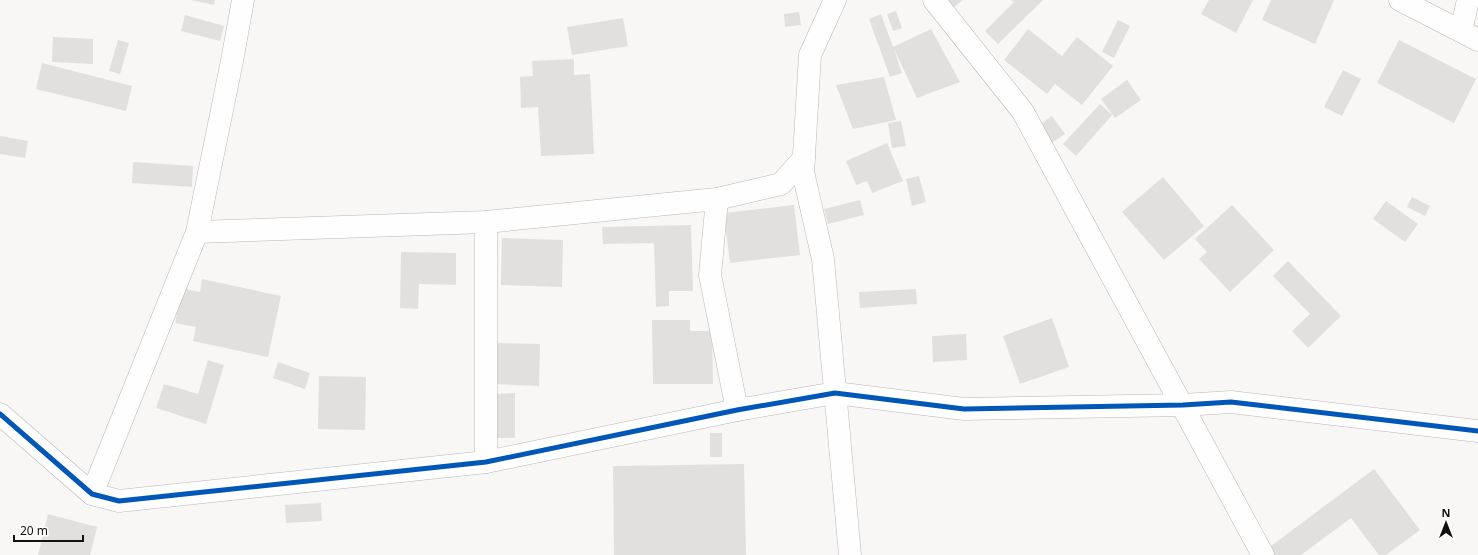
<svg xmlns="http://www.w3.org/2000/svg" width="1478" height="555" viewBox="0 0 1478 555" font-family="'Noto Sans',sans-serif">
	<rect width="100%" height="100%" fill="#f9f7f5"/>
	<g fill="#e1e0df">
		<polygon points="191,0 215,0 214,5"/>
		<polygon points="946,0 963,0 953,8"/>
		<polygon points="1011,0 1043,0 998,44 985,31 1014,2"/>
		<polygon points="1209,0 1253,0 1236,33 1201,14"/>
		<polygon points="1271,0 1334,0 1315,44 1262,20"/>
		<polygon points="896,11 902,28 893,31 887,14"/>
		<polygon points="799,12 801,25 785,27 784,14"/>
		<polygon points="881,14 893,47 931,29 960,82 917,98 894,49 902,73 890,77 869,19"/>
		<polygon points="185,15 224,26 220,41 181,31"/>
		<polygon points="623,18 628,46 572,55 567,27"/>
		<polygon points="1118,20 1130,26 1114,58 1102,52"/>
		<polygon points="1028,29 1062,56 1077,37 1113,66 1082,105 1055,84 1047,94 1004,60"/>
		<polygon points="53,37 93,39 93,64 52,62"/>
		<polygon points="118,40 129,43 120,74 109,71"/>
		<polygon points="1399,40 1476,79 1454,123 1377,83"/>
		<polygon points="574,59 574,75 590,74 594,154 541,156 538,107 521,108 520,77 533,76 532,61"/>
		<polygon points="42,63 132,86 126,111 36,89"/>
		<polygon points="1343,70 1361,79 1342,116 1324,107"/>
		<polygon points="884,77 896,120 853,129 836,85"/>
		<polygon points="1127,80 1141,100 1115,118 1101,99"/>
		<polygon points="1100,104 1112,115 1076,156 1063,144"/>
		<polygon points="1052,116 1065,134 1050,144 1038,126"/>
		<polygon points="901,121 906,146 892,148 888,123"/>
		<polygon points="0,136 28,141 25,158 0,154"/>
		<polygon points="887,143 903,181 872,193 867,181 856,185 846,161"/>
		<polygon points="133,162 193,166 192,187 132,183"/>
		<polygon points="919,176 926,202 912,206 906,179"/>
		<polygon points="1163,177 1204,226 1164,260 1122,212"/>
		<polygon points="1412,197 1430,206 1425,216 1407,207"/>
		<polygon points="860,200 864,215 828,224 824,209"/>
		<polygon points="1386,201 1418,224 1405,242 1373,219"/>
		<polygon points="794,205 800,255 730,263 724,213"/>
		<polygon points="1232,205 1274,250 1230,292 1199,259 1207,252 1195,239"/>
		<polygon points="691,225 693,291 669,291 669,306 656,307 654,243 603,244 602,227"/>
		<polygon points="502,238 563,240 562,287 501,285"/>
		<polygon points="401,252 456,253 456,285 419,284 418,309 400,308"/>
		<polygon points="1288,261 1341,316 1308,348 1292,331 1310,314 1273,276"/>
		<polygon points="202,279 281,296 268,357 193,341 196,327 175,323 182,288 200,292"/>
		<polygon points="916,289 917,304 860,308 859,292"/>
		<polygon points="1052,318 1069,367 1020,384 1003,336"/>
		<polygon points="652,320 690,320 690,331 712,331 713,384 653,384"/>
		<polygon points="966,334 967,360 933,362 932,336"/>
		<polygon points="494,343 540,344 539,386 493,384"/>
		<polygon points="208,360 224,365 206,424 156,408 164,384 198,394"/>
		<polygon points="278,362 310,373 305,389 273,378"/>
		<polygon points="319,376 366,377 365,430 318,429"/>
		<polygon points="515,393 515,438 492,438 492,394"/>
		<rect x="710" y="433" width="12" height="24"/>
		<polygon points="744,464 746,555 614,555 613,466"/>
		<polygon points="1374,469 1420,530 1386,555 1379,555 1351,518 1301,555 1271,555 1267,549"/>
		<polygon points="321,503 322,521 286,523 285,505"/>
		<polygon points="48,514 97,527 90,555 38,555"/>
	</g>
	<g fill="none" stroke-linecap="round" stroke-linejoin="round">
		<defs>
			<g id="minor">
				<polyline points="835,0 810,55 803,172 823,259 850,555"/>
				<polyline points="934,0 1023,112 1263,555"/>
				<polyline points="1400,0 1478,40"/>
				<polyline points="1461,31 1468,0"/>
				<polyline points="717,199 710,275 737,410"/>
				<polyline points="486,222 486,462"/>
				<polyline points="197,232 486,222 717,199 781,184 804,158"/>
				<polyline points="0,414 92,494 119,501 486,462 737,410 835,393 964,409 1183,405 1231,402 1478,431"/>
				<polyline points="92,494 197,232 232,61 243,0"/>
			</g>
		</defs>
		<use href="#minor" stroke="#b8b7b5" stroke-width="23"/>
		<use href="#minor" stroke="#fefefe" stroke-width="22"/>
		<defs>
			<polyline id="cycleway" points="0,414 92,494 119,501 486,462 737,410 835,393 964,409 1183,405 1231,402 1478,431"/>
		</defs>
		<use href="#cycleway" stroke="#fff" stroke-width="8"/>
		<use href="#cycleway" stroke="#0057b8" stroke-width="5"/>
	</g>
	<g transform="translate(1446 523)" stroke="#ffffff" stroke-width="3" paint-order="stroke">
	<path d="M0-3L7 15L0 10L-7 15Z" fill="#121110"/>
	<text y="-6" font-size="11" font-weight="bold" text-anchor="middle" fill="#121110">N</text>
	</g>
	<path d="M14 535v6h69v-6" fill="none" stroke="#121110" stroke-width="2"/>
	<text x="20" y="535" font-size="12" fill="#121110" stroke="#ffffff" stroke-width="3" paint-order="stroke">20 m</text>
</svg>
